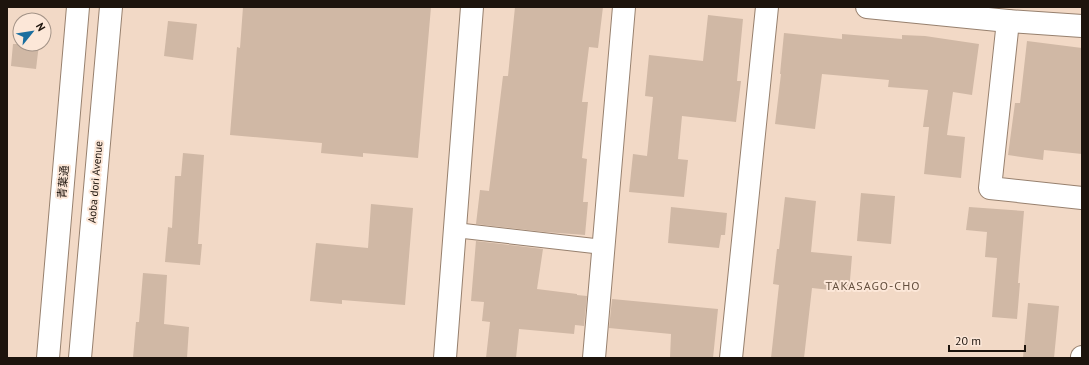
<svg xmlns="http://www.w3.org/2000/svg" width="1089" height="365" viewBox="0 0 1089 365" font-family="'PT Sans','Noto Sans JP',sans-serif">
	<rect width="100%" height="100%" fill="#f2d9c6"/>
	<g fill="#d0b8a5">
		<polygon points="243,7 431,7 418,158 363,153 363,157 321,153 322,143 230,135 237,47 240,48"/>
		<polygon points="515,7 603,7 598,48 589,47 582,102 588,102 582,158 587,159 583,202 588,202 585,235 545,232 476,224 480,190 489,191 503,76 508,76"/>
		<polygon points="708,15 743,19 737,81 741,81 736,122 682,116 678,159 688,160 684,197 629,192 633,154 647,156 653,97 645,96 649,55 703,61"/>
		<polygon points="168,21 197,24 193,60 164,56"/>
		<polygon points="784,33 842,39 842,34 902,39 902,35 925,36 979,44 972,95 953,92 947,135 965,137 961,178 924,174 929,127 923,127 928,90 888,87 889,80 822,74 815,129 775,124 781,74 780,74"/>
		<polygon points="1027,41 1082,48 1082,154 1044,150 1043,160 1008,155 1015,103 1020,103"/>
		<polygon points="13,44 39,44 36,69 11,66"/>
		<polygon points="183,153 204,155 198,244 202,244 200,265 165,262 168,227 172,228 175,176 181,176"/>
		<polygon points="861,193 895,196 891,244 857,241"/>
		<polygon points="785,197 816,201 811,252 852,256 849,292 812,288 804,358 771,358 779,285 773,284 777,249 779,249"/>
		<polygon points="371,204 413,208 405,305 342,300 342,304 310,301 316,243 368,248"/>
		<polygon points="671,207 727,213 725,235 721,235 719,248 668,243"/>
		<polygon points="969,207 1024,211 1018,283 1020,283 1017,319 992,317 997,258 985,257 987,232 966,230"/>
		<polygon points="476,241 543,249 537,289 577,294 577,295 587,296 584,326 575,325 574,334 519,329 516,358 486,358 490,322 482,321 484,302 471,301"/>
		<polygon points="143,273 167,275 164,324 189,327 187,358 133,358 136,322 139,322"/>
		<polygon points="612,299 718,309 713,358 670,358 671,334 609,328"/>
		<polygon points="1028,303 1059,306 1054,358 1023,358"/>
	</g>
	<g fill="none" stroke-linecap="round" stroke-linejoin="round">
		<defs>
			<polyline id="service" points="455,230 603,247"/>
			<g id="minor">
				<polyline points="867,7 1008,21 1082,26"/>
				<polyline points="1008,21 990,188 1082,198"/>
				<polyline points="445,358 472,7"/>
				<polyline points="594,358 624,7"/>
				<polyline points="731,358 767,7"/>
				<polyline points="1082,358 1082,357"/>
			</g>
			<g id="tertiary">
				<polyline points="48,358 78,7"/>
				<polyline points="80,358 111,7"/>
			</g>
		</defs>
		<use href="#service" stroke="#97806e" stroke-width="16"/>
		<use href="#minor" stroke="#97806e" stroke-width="24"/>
		<use href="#tertiary" stroke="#97806e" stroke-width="24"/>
		<use href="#service" stroke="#fff" stroke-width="14"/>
		<use href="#minor" stroke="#fff" stroke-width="22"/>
		<use href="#tertiary" stroke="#fff" stroke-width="22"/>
	</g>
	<g text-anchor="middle" stroke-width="4" stroke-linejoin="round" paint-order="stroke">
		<g font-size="11" fill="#1d140d" stroke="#fce7d8">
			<text transform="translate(63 182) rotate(-85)" y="4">青葉通</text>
			<text transform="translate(95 182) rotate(-85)" y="4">Aoba dori Avenue</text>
		</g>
		<g font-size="12" letter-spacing="1" fill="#644f3e" stroke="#fce7d8">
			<text x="873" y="290">TAKASAGO-CHO</text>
		</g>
	</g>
	<rect width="1089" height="365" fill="none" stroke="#1d140d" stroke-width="16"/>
	<g transform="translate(32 32) rotate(60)"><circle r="19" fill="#fce7d8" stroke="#a39387"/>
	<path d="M0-3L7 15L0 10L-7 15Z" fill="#1a6e9f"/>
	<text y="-6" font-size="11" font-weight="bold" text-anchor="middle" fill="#1d140d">N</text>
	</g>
	<path d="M949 345v6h76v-6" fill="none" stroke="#1d140d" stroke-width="2"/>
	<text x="955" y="345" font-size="12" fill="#1d140d" stroke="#fce7d8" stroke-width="3" paint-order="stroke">20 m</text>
</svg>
